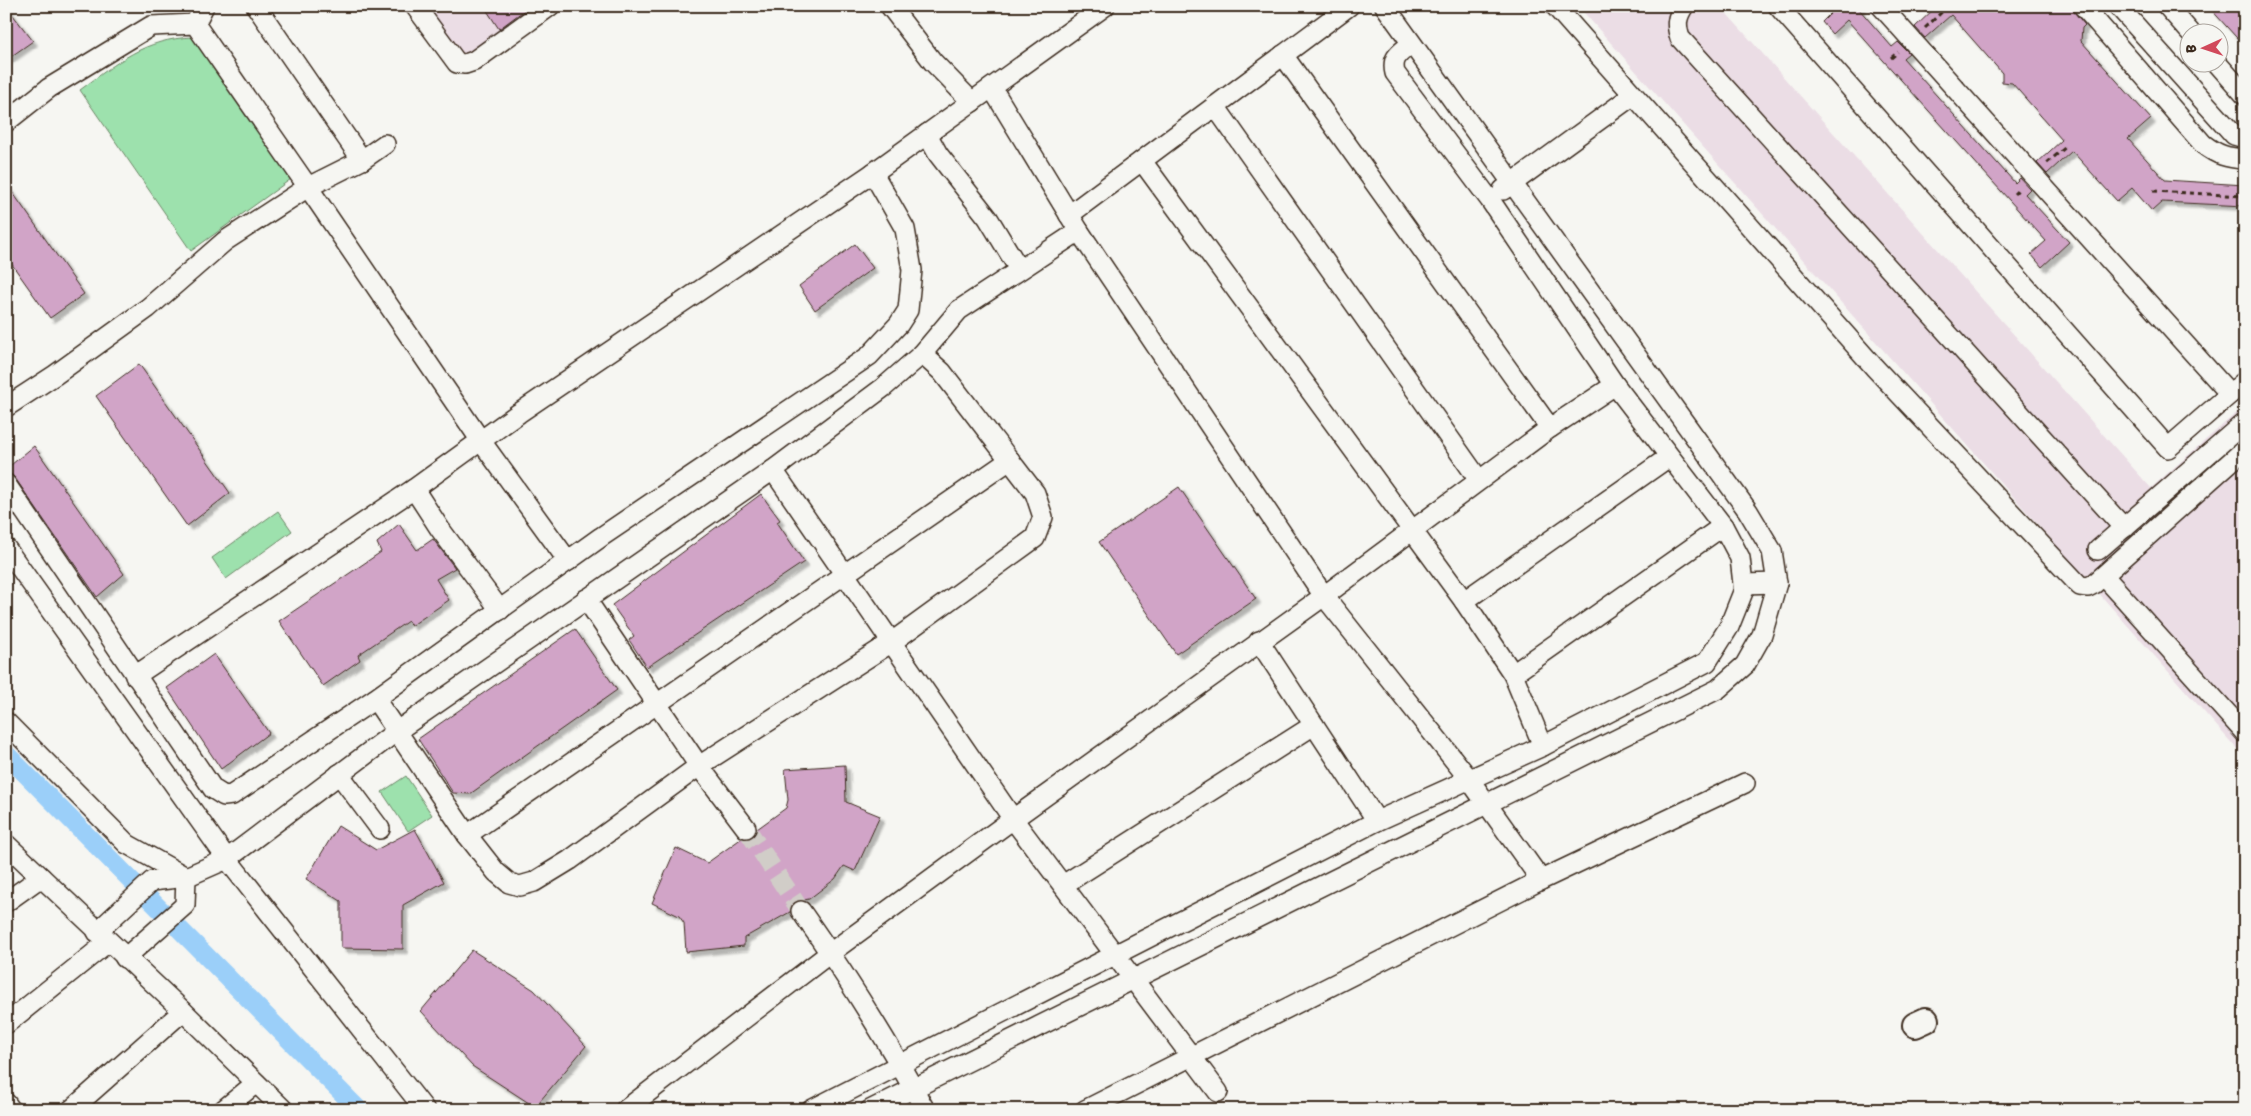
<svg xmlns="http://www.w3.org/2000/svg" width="2251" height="1116" viewBox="0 0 2251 1116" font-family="'Shantell Sans',sans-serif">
	<defs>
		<filter id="shadow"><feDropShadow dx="4.5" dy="4.5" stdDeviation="1" flood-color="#0004"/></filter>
	</defs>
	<rect width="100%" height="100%" fill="#f6f6f2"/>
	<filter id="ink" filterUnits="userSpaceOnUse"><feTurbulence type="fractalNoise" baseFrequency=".02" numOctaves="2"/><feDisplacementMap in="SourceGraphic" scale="10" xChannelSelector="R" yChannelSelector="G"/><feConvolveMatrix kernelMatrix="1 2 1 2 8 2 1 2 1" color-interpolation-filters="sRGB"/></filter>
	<g filter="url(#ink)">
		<g fill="#ebdde5">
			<polygon points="426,6 544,6 465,60"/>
			<polygon points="1578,6 1720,6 2151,488 2245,405 2245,758"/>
		</g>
		<g fill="#9de1ad" stroke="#6c8666">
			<path d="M193,37L291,179L191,251L80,90C118,62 144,39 193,37Z"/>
			<polygon points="278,511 292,531 226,579 212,558"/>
			<polygon points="406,776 432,815 408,831 382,792"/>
		</g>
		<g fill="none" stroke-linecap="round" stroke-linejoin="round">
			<polyline stroke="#9bcff9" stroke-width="19" points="6,754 359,1110"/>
		</g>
		<g fill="#d1a4c7" stroke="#3b2a1e" filter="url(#shadow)">
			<polygon points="6,6 33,41 6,60"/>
			<polygon points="484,6 530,6 499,29"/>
			<polygon points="1835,6 1862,6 1859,9 1892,47 1898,42 1909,53 1903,58 2015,183 2020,178 2030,189 2025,194 2069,242 2042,267 2031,254 2046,241 1847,20 1832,34 1822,22 1836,8"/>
			<polygon points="1937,6 2050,6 2066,8 2072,6 2075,13 2085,25 2082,28 2081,41 2151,119 2128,139 2165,180 2245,185 2245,206 2162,202 2152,211 2132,188 2117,201 2072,151 2047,174 2037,163 2062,140 2012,83 2002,82 2002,73 1951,15 1925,38 1915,27"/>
			<polygon points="2208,6 2245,6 2245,47"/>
			<polygon points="6,183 84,294 50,318 6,256"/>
			<polygon points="855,244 873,268 815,310 799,286"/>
			<polygon points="139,364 230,493 187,526 96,396"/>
			<polygon points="34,446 124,574 97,597 15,478 6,469"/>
			<polygon points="1179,487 1256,599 1176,654 1099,542"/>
			<polygon points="761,494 780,520 777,522 804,562 647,667 629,640 634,636 612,605"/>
			<polygon points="399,524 417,550 433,539 455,568 436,579 449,600 411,626 408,621 358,655 360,660 323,686 279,621 381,552 377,543"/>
			<polygon points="575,629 617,690 470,794 453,793 418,739"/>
			<polygon points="214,654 269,733 221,769 167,688"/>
			<polygon points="845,765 846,802 880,816 855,871 844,866 835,879 809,899 795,902 790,912 744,938 744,946 686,952 684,923 679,916 652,903 676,848 707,863 742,838 752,837 757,829 786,808 788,800 785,769"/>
			<polygon points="338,826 376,850 415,829 444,882 403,905 403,949 341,948 341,901 306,879"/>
			<polygon points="472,950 534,990 586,1046 535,1107 472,1066 421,1011"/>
		</g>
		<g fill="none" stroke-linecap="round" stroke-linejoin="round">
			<polyline stroke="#d1cdc8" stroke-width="19" stroke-dasharray="19 9" stroke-linecap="butt" points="746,828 801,911"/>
			<defs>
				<g id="minor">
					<polyline points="256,6 362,160"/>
					<polyline points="415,6 457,63 465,64 474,61 550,6"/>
					<polyline points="890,6 933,62 972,102"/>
					<polyline points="1555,6 1875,368 2080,586 2088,587 2094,584 2245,449"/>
					<path d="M1684,6C1676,18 1676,25 1680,38L2124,528"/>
					<polyline points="1778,6 2168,448 2245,381"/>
					<polyline points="1881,6 2230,394"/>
					<path d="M2083,6L2203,144C2217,155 2227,158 2245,159"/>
					<polyline points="2118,6 2234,135 2245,138"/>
					<polyline points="2167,6 2190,32"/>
					<polyline points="195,24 204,6"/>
					<polyline points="1283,55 1550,428"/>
					<polyline points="2216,62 2245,95"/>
					<polyline points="992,88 1079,231 1324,596 1469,779 1541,880"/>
					<polyline points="1215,106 1479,480"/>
					<polyline points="6,122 49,88 151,26 195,24 308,187 362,160 385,144"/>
					<polyline points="927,134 938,154 988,218 1019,269"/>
					<polyline points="1142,161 1464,601 1513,674 1543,746"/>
					<polyline points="1503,190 1632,96"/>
					<polyline points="1069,215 1349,6"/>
					<polyline points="6,407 55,375 148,308 225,241 308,187 481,441 568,561"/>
					<polyline points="773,470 1013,819 1218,1092"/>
					<polyline points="6,484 213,789 224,796 232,795 375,699 601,537 869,356 899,324 908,310 912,270 905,229 873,173"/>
					<polyline points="414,489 440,529 500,610"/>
					<polyline points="6,548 227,859 425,1110"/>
					<polyline points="2098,550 2245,422"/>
					<polyline points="2104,576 2245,733"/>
					<polyline points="1743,584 1777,583"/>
					<polyline points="586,599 699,766 746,828"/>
					<polyline points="1464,601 1669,457"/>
					<polyline points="1259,641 1377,821"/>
					<polyline points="1513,674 1723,526"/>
					<polyline points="135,676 414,489 519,413 873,173 1105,6"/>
					<polyline points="375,699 467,835 496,872 509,883 520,886 534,882 570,860 699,766 892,642 1035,538 1043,517 1035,493 942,372 922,354"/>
					<polyline points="6,722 127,844 186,877"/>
					<polyline points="339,774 380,829"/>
					<polyline points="467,835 1010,460"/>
					<polyline points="6,844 183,1011 284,1110"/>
					<polyline points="1063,885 1314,725"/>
					<polyline points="6,902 41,877"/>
					<path d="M801,911C846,975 888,1041 925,1110"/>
					<polyline points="97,932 152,881 186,877 227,859 397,731 773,470 884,387 922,354 959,310 1079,231"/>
					<polyline points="125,958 185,905 186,877"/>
					<polyline points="6,1024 108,942"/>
					<polyline points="6,1103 11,1110"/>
					<polyline points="71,1110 183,1011"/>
					<polyline points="223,1110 256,1083"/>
					<polyline points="625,1110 830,953 1013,819 1324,596 1550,428 1615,385"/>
					<path d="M811,1110L1377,821L1543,746L1707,662L1729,627L1743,592V584L1740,558L1723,526L1615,385L1490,200L1395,73C1391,57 1400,53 1411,44"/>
					<polyline points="870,1110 1718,689 1745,665 1762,635 1777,583 1772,551 1748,511 1385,6"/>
					<polyline points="1085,1110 1541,880 1745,783"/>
				</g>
				<polyline id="major" points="1915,1025 1926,1020"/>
			</defs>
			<use href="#minor" stroke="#3b2a1e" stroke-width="22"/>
			<use href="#major" stroke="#3b2a1e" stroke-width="28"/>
			<g stroke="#3b2a1e" stroke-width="3" stroke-dasharray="5 4" stroke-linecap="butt">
				<polyline points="1925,28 1946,8"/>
				<polyline points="1891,58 1898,52"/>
				<polyline points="2047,163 2067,146"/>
				<polyline points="2153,191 2245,196"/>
				<polyline points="2014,194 2020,188"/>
			</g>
			<use href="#minor" stroke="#f6f6f2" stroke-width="19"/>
			<use href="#major" stroke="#f6f6f2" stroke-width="24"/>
		</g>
	</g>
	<rect width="2251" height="1116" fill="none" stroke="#f6f6f2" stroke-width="25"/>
	<rect x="12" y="12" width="2226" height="1091" fill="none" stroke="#3b2a1e" stroke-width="2" filter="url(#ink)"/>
	<g transform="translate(2204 48) rotate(267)"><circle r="24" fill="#f6f6f2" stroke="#aba49d"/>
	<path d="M0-4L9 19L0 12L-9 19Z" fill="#d1495b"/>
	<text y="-8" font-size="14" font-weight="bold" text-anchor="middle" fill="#3b2a1e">B</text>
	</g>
</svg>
